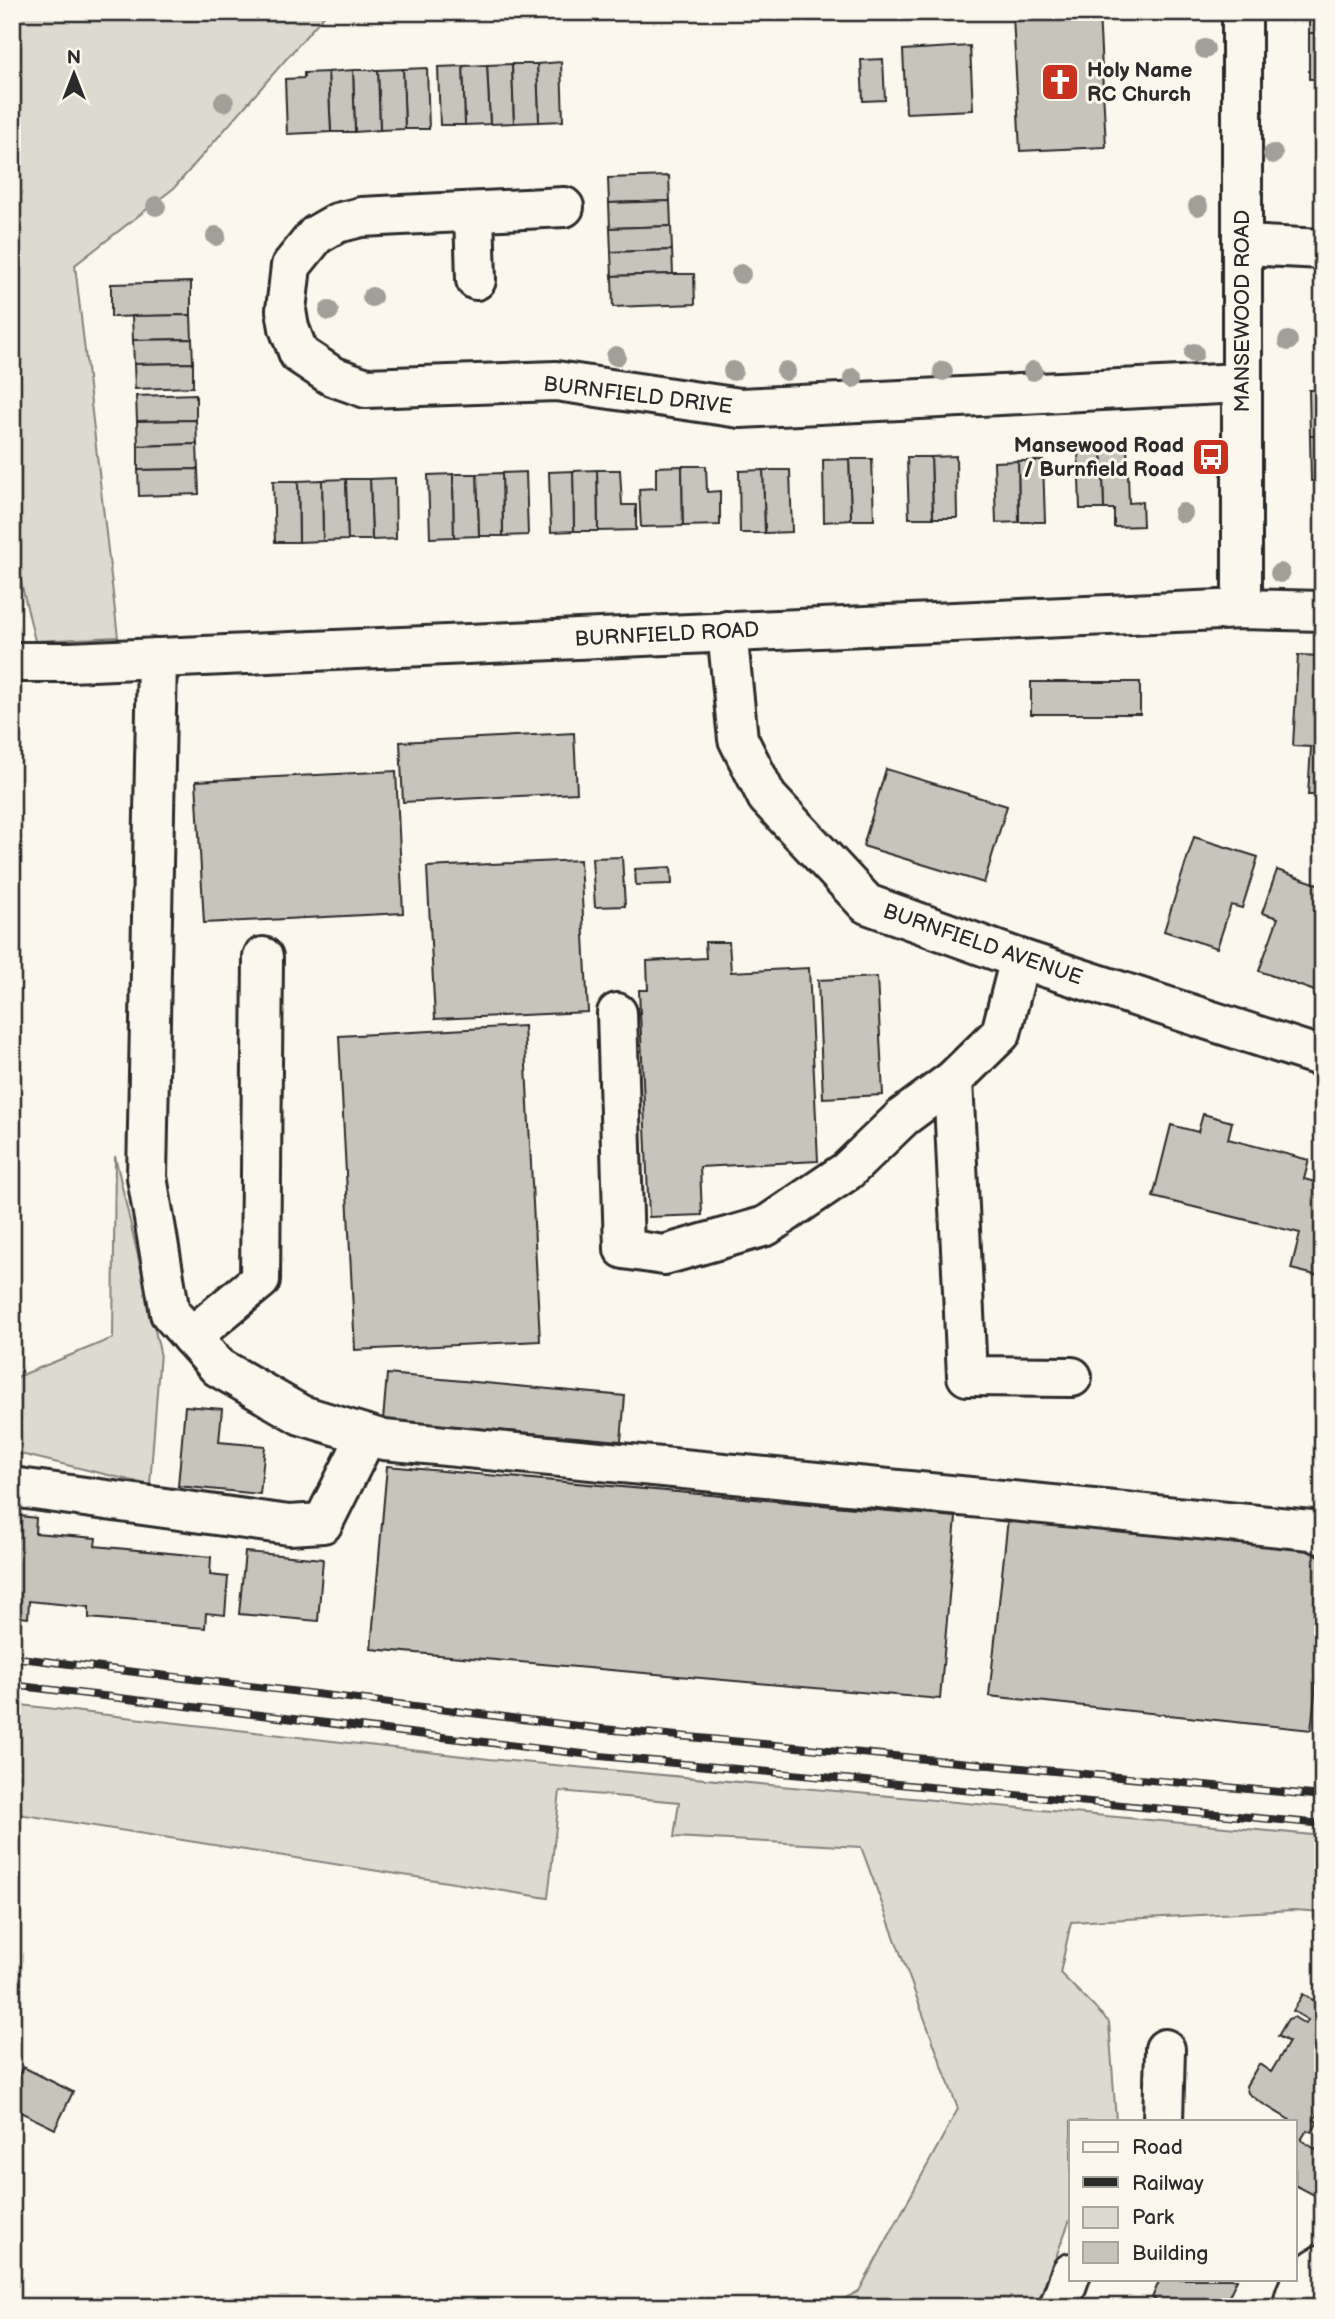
<svg xmlns="http://www.w3.org/2000/svg" width="1335" height="2319" viewBox="0 0 1335 2319" font-family="'Balsamiq Sans',sans-serif">
	<rect width="100%" height="100%" fill="#fbf7ec"/>
	<filter id="ink" filterUnits="userSpaceOnUse"><feTurbulence type="fractalNoise" baseFrequency=".0143" numOctaves="2"/><feDisplacementMap in="SourceGraphic" scale="14" xChannelSelector="R" yChannelSelector="G"/><feConvolveMatrix kernelMatrix="1 2 1 2 8 2 1 2 1" color-interpolation-filters="sRGB"/></filter>
	<g filter="url(#ink)">
		<g fill="#dddad0" stroke="#84827e" stroke-width="2">
			<polygon points="12,12 327,12 174,188 75,265 118,637 35,641 12,544"/>
			<polygon points="115,1156 160,1352 150,1485 12,1452 12,1379 113,1338"/>
			<polygon points="12,1704 489,1759 1323,1836 1323,1912 1294,1910 1071,1922 1060,1973 1109,2022 1116,2121 1071,2121 1071,2217 1037,2307 829,2307 859,2291 958,2109 861,1847 674,1837 679,1802 560,1791 548,1898 12,1813"/>
		</g>
		<g fill="#c7c4bc" stroke="#2b2b2b" stroke-width="2">
			<polygon points="1043,12 1099,12 1106,147 1020,151 1013,16 1043,15"/>
			<rect x="1309" y="12" width="14" height="21"/>
			<rect x="1309" y="33" width="14" height="46"/>
			<polygon points="970,46 973,110 906,113 903,50"/>
			<polygon points="883,59 885,100 863,101 861,60"/>
			<polygon points="561,62 563,121 539,122 537,64"/>
			<polygon points="512,64 514,123 490,124 487,65"/>
			<polygon points="512,64 537,64 539,122 514,123"/>
			<polygon points="487,65 490,124 465,125 463,66"/>
			<polygon points="463,66 465,125 440,125 438,67"/>
			<polygon points="427,68 429,129 405,129 403,69"/>
			<polygon points="403,69 405,129 380,130 378,70"/>
			<polygon points="353,70 378,70 380,130 355,132"/>
			<polygon points="353,70 355,132 331,132 328,72"/>
			<polygon points="328,72 331,132 287,134 285,79 304,78 304,73"/>
			<polygon points="669,176 670,201 609,203 608,178"/>
			<polygon points="670,201 671,226 610,228 609,203"/>
			<polygon points="671,226 672,250 611,252 610,228"/>
			<polygon points="672,250 673,274 612,276 611,252"/>
			<polygon points="673,274 694,274 695,304 613,307 612,276"/>
			<polygon points="191,282 191,315 111,317 111,284"/>
			<polygon points="191,315 192,339 133,340 132,316"/>
			<polygon points="192,339 193,363 134,364 133,340"/>
			<polygon points="193,363 193,387 135,389 134,364"/>
			<polygon points="1309,390 1323,390 1323,436 1310,436"/>
			<polygon points="196,394 196,420 137,421 136,396"/>
			<polygon points="196,420 197,444 138,446 137,421"/>
			<polygon points="1310,436 1323,436 1323,481 1311,481"/>
			<polygon points="197,444 198,469 138,470 138,446"/>
			<polygon points="1127,447 1129,503 1142,502 1143,526 1114,527 1114,509 1104,509 1102,448"/>
			<polygon points="1078,448 1102,448 1104,509 1080,509"/>
			<polygon points="956,456 957,518 933,518 931,457"/>
			<polygon points="907,457 931,457 933,518 909,518"/>
			<polygon points="849,459 872,459 874,520 851,520"/>
			<polygon points="849,459 851,520 824,522 823,460"/>
			<polygon points="1018,461 1043,461 1045,522 1019,522"/>
			<polygon points="1018,461 1019,522 996,523 994,462"/>
			<polygon points="682,466 683,526 641,527 639,489 656,488 656,467"/>
			<polygon points="682,466 706,466 707,492 720,491 720,525 683,526"/>
			<polygon points="198,469 199,494 139,496 138,470"/>
			<polygon points="597,470 620,470 622,505 636,505 636,530 598,531"/>
			<polygon points="597,470 598,531 574,531 573,471"/>
			<polygon points="763,470 790,470 792,532 765,533"/>
			<polygon points="763,470 765,533 740,533 739,471"/>
			<polygon points="573,471 574,531 551,532 549,472"/>
			<polygon points="526,472 528,535 503,536 502,473"/>
			<polygon points="502,473 503,536 479,536 477,474"/>
			<polygon points="453,474 454,537 430,538 428,475"/>
			<polygon points="453,474 477,474 479,536 454,537"/>
			<polygon points="395,478 396,539 372,540 370,479"/>
			<polygon points="346,479 348,540 323,541 322,480"/>
			<polygon points="346,479 370,479 372,540 348,540"/>
			<polygon points="322,480 323,541 299,542 298,481"/>
			<polygon points="273,481 298,481 299,542 275,542"/>
			<polygon points="1298,655 1323,656 1323,795 1308,795 1311,747 1293,746"/>
			<rect x="1031" y="682" width="109" height="32"/>
			<polygon points="574,733 577,793 403,802 400,742"/>
			<polygon points="886,769 1007,806 984,883 863,846"/>
			<polygon points="396,771 403,913 204,923 196,781"/>
			<polygon points="1194,837 1258,857 1242,908 1231,905 1217,948 1164,931"/>
			<polygon points="622,857 625,906 595,907 592,858"/>
			<polygon points="580,860 588,1012 435,1019 427,867"/>
			<polygon points="671,867 672,884 636,885 635,869"/>
			<polygon points="1277,870 1323,886 1323,994 1259,971 1278,918 1262,913"/>
			<polygon points="705,942 729,942 731,972 809,968 818,1161 700,1167 702,1215 649,1217 639,990 648,990 647,961 706,958"/>
			<polygon points="877,977 883,1095 823,1098 818,980"/>
			<polygon points="524,1026 540,1341 355,1350 339,1036"/>
			<polygon points="1203,1114 1232,1122 1228,1139 1309,1160 1304,1179 1323,1184 1323,1277 1291,1269 1300,1233 1153,1197 1171,1125 1198,1132"/>
			<polygon points="387,1374 625,1396 621,1441 383,1420"/>
			<polygon points="185,1406 222,1409 219,1442 265,1446 260,1494 178,1486"/>
			<polygon points="387,1466 956,1517 940,1699 371,1649"/>
			<polygon points="1009,1509 1323,1542 1323,1623 1311,1730 989,1696"/>
			<polygon points="12,1515 36,1518 35,1533 96,1538 95,1546 211,1557 210,1575 228,1577 225,1615 206,1613 205,1628 89,1618 89,1607 29,1601 28,1618 12,1616"/>
			<polygon points="245,1552 323,1559 318,1621 239,1614"/>
			<polygon points="1303,1994 1318,2003 1323,1995 1323,2106 1314,2120 1318,2122 1312,2132 1307,2130 1301,2140 1323,2154 1323,2190 1318,2187 1314,2195 1295,2185 1295,2130 1298,2125 1260,2102 1248,2093 1246,2086 1259,2064 1271,2072 1289,2042 1278,2036 1288,2019 1294,2017 1305,2024 1308,2020 1293,2011"/>
			<polygon points="23,2067 73,2092 55,2129 12,2108 12,2089"/>
			<polygon points="1160,2279 1237,2279 1224,2307 1151,2307 1155,2299 1152,2298"/>
		</g>
		<g fill="none" stroke-linecap="round" stroke-linejoin="round">
			<defs>
				<g id="minor">
					<polyline points="1242,12 1242,609"/>
					<polyline points="564,207 361,217 337,223 316,235 291,266 286,310 289,328 299,354 332,376 366,388 556,381 740,408 1241,383"/>
					<polyline points="474,212 476,280"/>
					<polyline points="1243,245 1323,249"/>
					<polyline points="727,631 738,739 767,797 867,904 1020,959 1323,1057"/>
					<polyline points="157,658 147,1177 170,1313 218,1367 301,1415 384,1440 1311,1530 1323,1535"/>
					<polyline points="12,662 70,662 1242,609 1323,611"/>
					<polyline points="617,1013 624,1249 664,1255 766,1226 847,1171 903,1117 953,1080 1001,1033 1020,959"/>
					<polyline points="953,1080 967,1376 1072,1377"/>
					<polyline points="191,1337 260,1280 263,957"/>
					<polyline points="12,1487 289,1525 323,1523 367,1435"/>
					<polyline points="1163,2121 1165,2049"/>
					<polyline points="1059,2307 1071,2273"/>
					<path d="M1293,2307C1295,2286 1306,2274 1323,2264"/>
				</g>
			</defs>
			<use href="#minor" stroke="#2b2b2b" stroke-width="44"/>
			<use href="#minor" stroke="#fbf7ec" stroke-width="38"/>
			<defs>
				<g id="rail">
					<polyline points="12,1657 603,1729 1323,1796"/>
					<polyline points="12,1685 600,1756 1323,1824"/>
				</g>
			</defs>
			<use href="#rail" stroke="#2b2b2b" stroke-width="8"/>
			<use href="#rail" stroke="#fbf7ec" stroke-width="5" stroke-dasharray="16" stroke-linecap="butt"/>
		</g>
		<g fill="#a19f98">
			<circle cx="1205" cy="49" r="10"/>
			<circle cx="224" cy="102" r="10"/>
			<circle cx="1273" cy="154" r="10"/>
			<circle cx="156" cy="206" r="10"/>
			<circle cx="1198" cy="206" r="10"/>
			<circle cx="216" cy="236" r="10"/>
			<circle cx="741" cy="274" r="10"/>
			<circle cx="372" cy="297" r="10"/>
			<circle cx="329" cy="311" r="10"/>
			<circle cx="1288" cy="341" r="10"/>
			<circle cx="1194" cy="353" r="10"/>
			<circle cx="616" cy="356" r="10"/>
			<circle cx="733" cy="371" r="10"/>
			<circle cx="786" cy="371" r="10"/>
			<circle cx="943" cy="371" r="10"/>
			<circle cx="1033" cy="371" r="10"/>
			<circle cx="853" cy="378" r="10"/>
			<circle cx="1183" cy="513" r="10"/>
			<circle cx="1280" cy="573" r="10"/>
		</g>
	</g>
	<defs>
		<symbol id="church-square" viewBox="-11 -11 22 22"><rect x="-9" y="-9" width="18" height="18" rx="4" fill="#c8321e" stroke="#fbf7ec"/><path d="M-1.2-6h2.4v3.5h3.3v2.4h-3.3V6h-2.4V-.1h-3.3v-2.4h3.3Z" fill="#fff"/></symbol>
		<symbol id="bus-square" viewBox="-11 -11 22 22"><rect x="-9" y="-9" width="18" height="18" rx="4" fill="#c8321e" stroke="#fbf7ec"/><path d="M-5-6H5V4H4V6H2V4H-2V6H-4V4H-5ZM-3.5-4V0h7V-4ZM-3.5 1.2v1.5H-2V1.2ZM2 1.2v1.5H3.5V1.2Z" fill="#fff"/></symbol>
	</defs>
	<g fill-rule="evenodd">
		<use href="#church-square" x="1038" y="60" width="44" height="44"/>
		<use href="#bus-square" x="1189" y="435" width="44" height="44"/>
	</g>
	<g text-anchor="middle" stroke-width="6" stroke-linejoin="round" paint-order="stroke">
		<g font-size="21" font-weight="bold" fill="#2b2b2b" stroke="#fbf7ec" text-anchor="start">
			<text x="1087" y="77">Holy Name<tspan x="1087" dy="24">RC Church</tspan></text>
			<text x="1184" y="452" text-anchor="end">Mansewood Road<tspan x="1184" dy="24">/ Burnfield Road</tspan></text>
		</g>
		<g font-size="21" fill="#2b2b2b" stroke="#fbf7ec">
			<text transform="translate(1242 311) rotate(-90)" y="7">MANSEWOOD ROAD</text>
			<text transform="translate(638 395) rotate(7)" y="7">BURNFIELD DRIVE</text>
			<text transform="translate(667 634) rotate(-3)" y="7">BURNFIELD ROAD</text>
			<text transform="translate(983 944) rotate(19)" y="7">BURNFIELD AVENUE</text>
		</g>
	</g>
	<rect width="1335" height="2319" fill="none" stroke="#fbf7ec" stroke-width="42"/>
	<rect x="21" y="21" width="1293" height="2277" fill="none" stroke="#2b2b2b" stroke-width="2.5" filter="url(#ink)"/>
	<rect x="1069" y="2120" width="228" height="161" fill="#fbf7ec" stroke="#a8a59f" stroke-width="2"/>
	<rect x="1083" y="2142" width="35" height="10" fill="#fbf7ec" stroke="#a8a59f" stroke-width="2"/>
	<text x="1132" y="2154" font-size="21" fill="#2b2b2b">Road</text>
	<rect x="1083" y="2177" width="35" height="10" fill="#2b2b2b" stroke="#a8a59f" stroke-width="2"/>
	<text x="1132" y="2190" font-size="21" fill="#2b2b2b">Railway</text>
	<rect x="1083" y="2207" width="35" height="21" fill="#dddad0" stroke="#a8a59f" stroke-width="2"/>
	<text x="1132" y="2224" font-size="21" fill="#2b2b2b">Park</text>
	<rect x="1083" y="2242" width="35" height="21" fill="#c7c4bc" stroke="#a8a59f" stroke-width="2"/>
	<text x="1132" y="2260" font-size="21" fill="#2b2b2b">Building</text>
	<g transform="translate(74 74)" stroke="#fbf7ec" stroke-width="5" paint-order="stroke">
	<path d="M0-5L12 26L0 18L-12 26Z" fill="#2b2b2b"/>
	<text y="-10" font-size="19" font-weight="bold" text-anchor="middle" fill="#2b2b2b">N</text>
	</g>
</svg>
